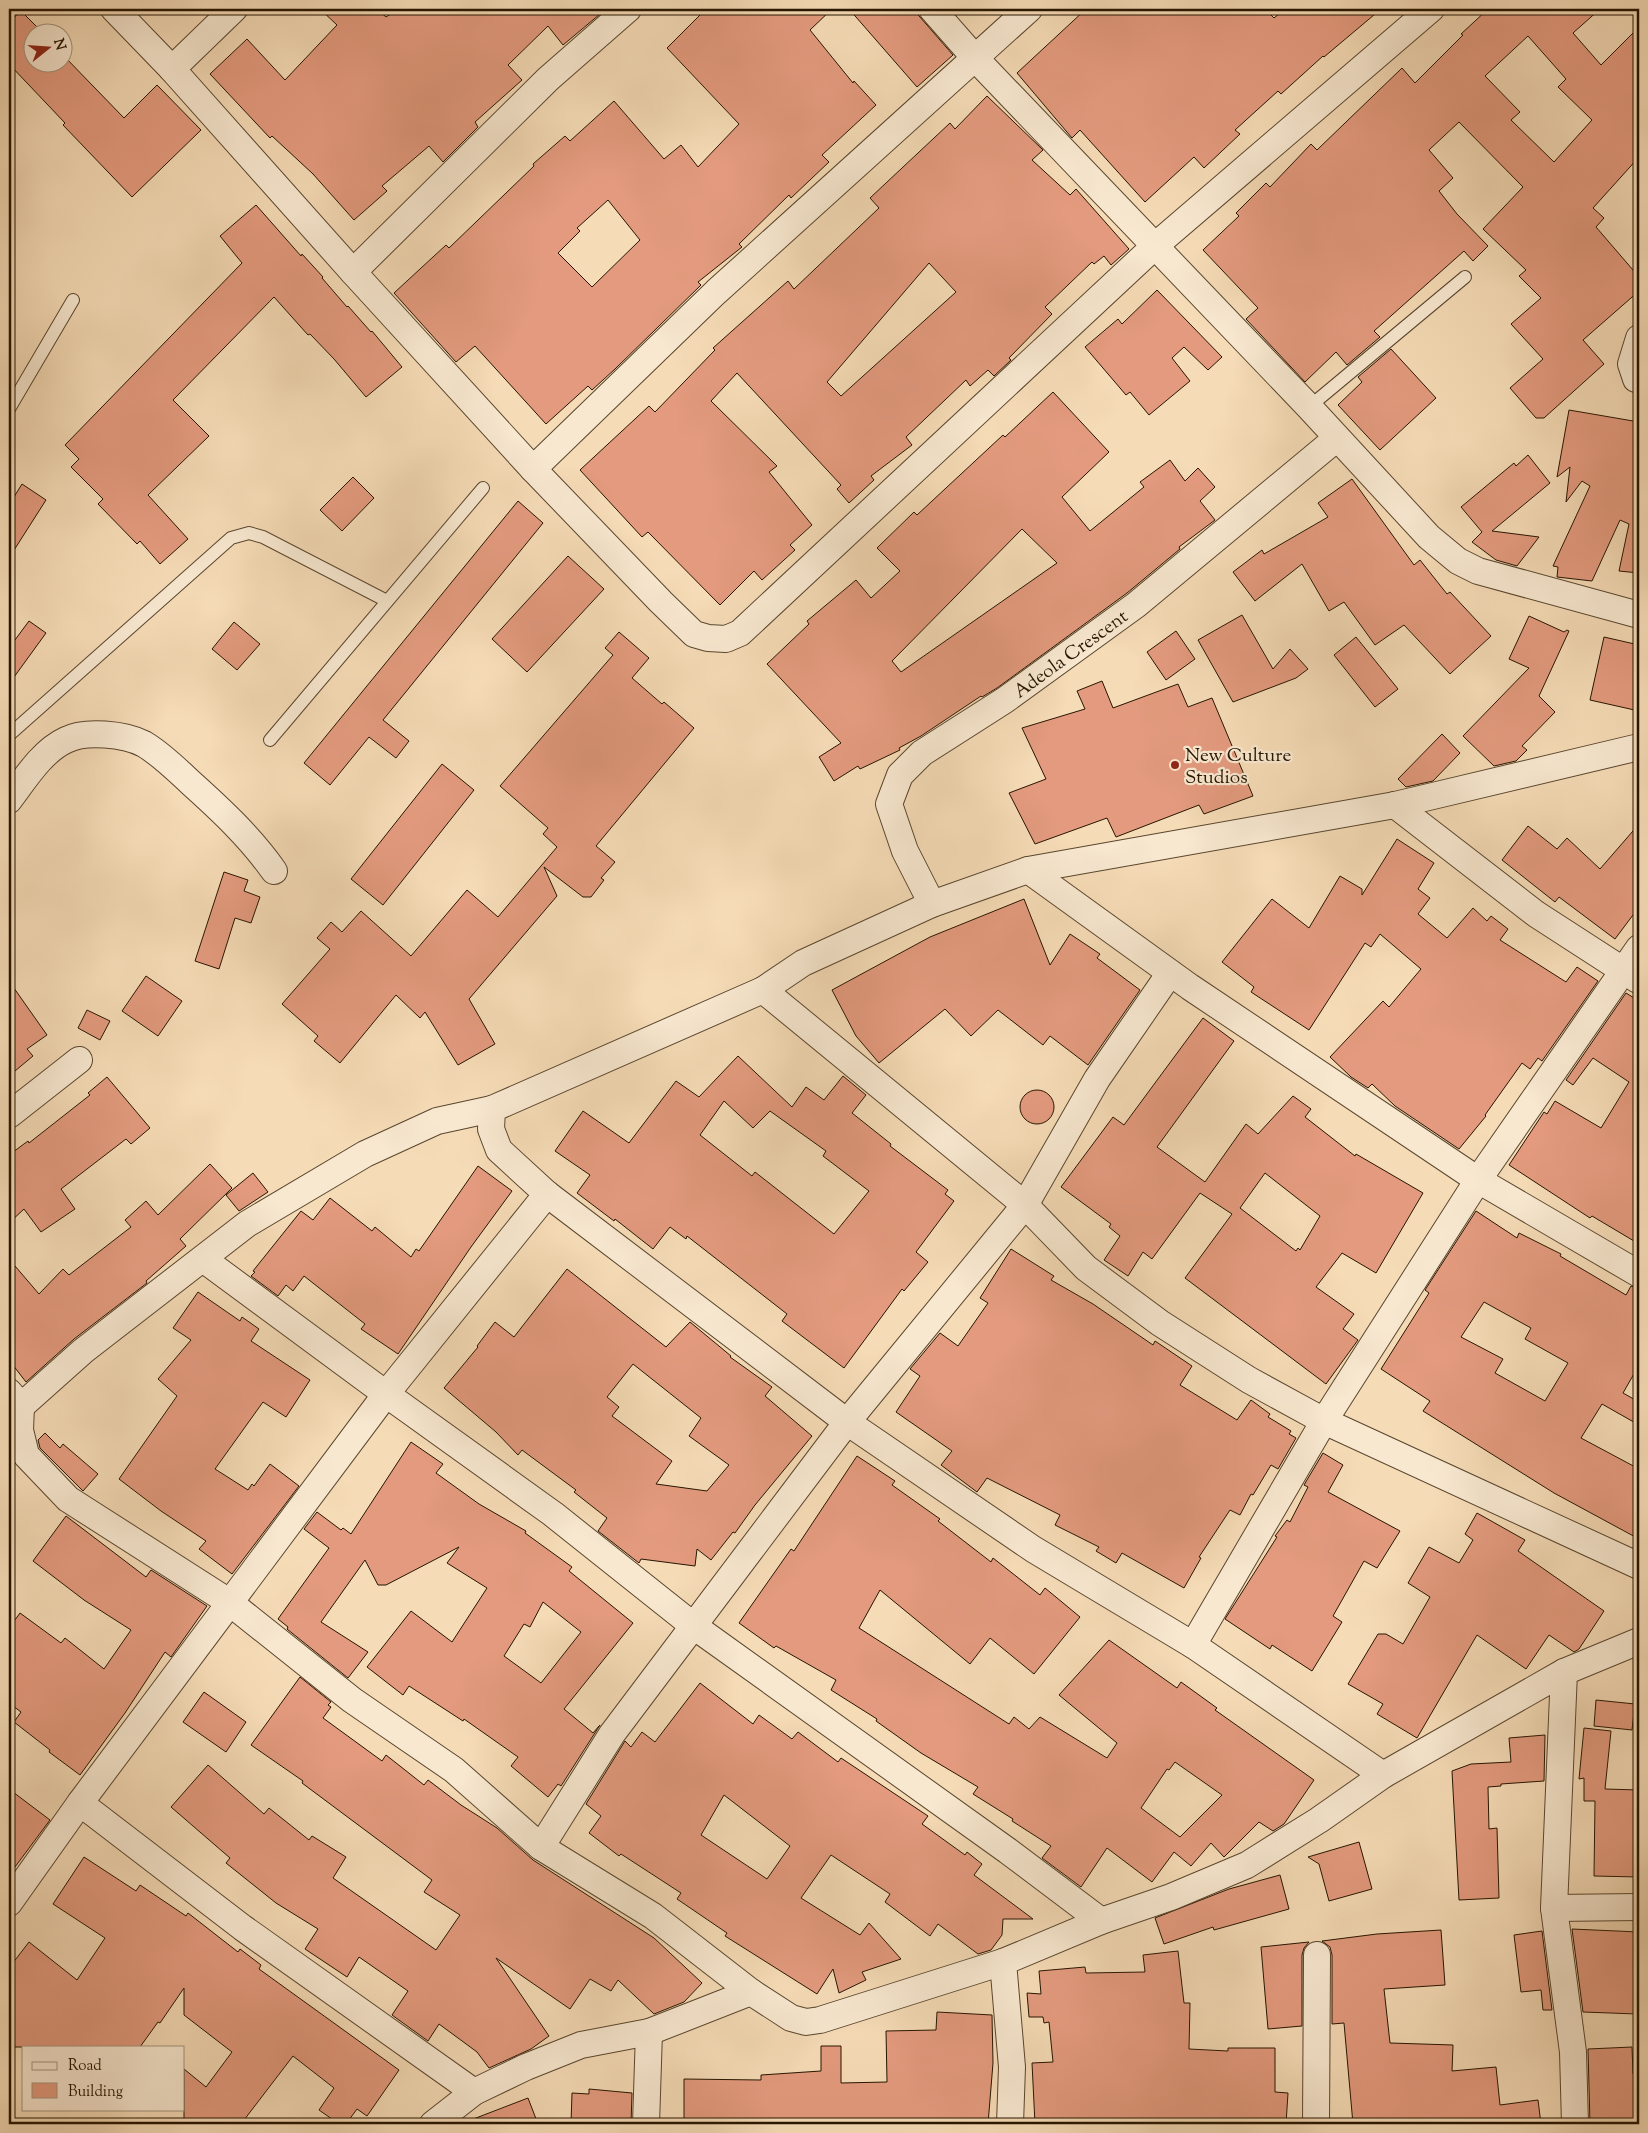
<svg xmlns="http://www.w3.org/2000/svg" width="1648" height="2133" viewBox="0 0 1648 2133" font-family="'Sorts Mill Goudy',serif">
	<rect width="100%" height="100%" fill="#f5dbb6"/>
	<filter id="stains"><feTurbulence type="fractalNoise" baseFrequency=".004" numOctaves="4"/><feColorMatrix values="0 0 0 0 .2 0 0 0 0 .09 0 0 0 0 .02 0 0 0 .5 -.17"/></filter>
	<radialGradient id="worn" r=".72"><stop offset=".6" stop-color="#630" stop-opacity="0"/><stop offset="1" stop-color="#630" stop-opacity=".3"/></radialGradient>
	<g fill="#e39a7e" stroke="#271500" fill-rule="evenodd">
		<polygon points="320,9 377,9 386,17 398,9 606,9 563,45 548,26 508,65 522,80 475,122 478,127 443,162 429,146 382,186 387,191 354,220 313,174 272,136 270,138 210,74 247,39 285,80 337,25"/>
		<path d="M706,9H832L810,30L853,83L854,81L876,105L822,155L829,162L791,198L789,195L739,244L742,247L698,282L701,285L615,369L592,390L588,386L546,424L475,346L456,362L394,293L446,245L449,248L534,166L533,164L565,136L570,141L614,101L664,159L681,145L698,167L739,124L667,48ZM608,200L640,240L592,287L558,253L580,231L577,228Z"/>
		<polygon points="849,9 913,9 953,55 917,87"/>
		<polygon points="1086,9 1265,9 1274,18 1285,9 1381,9 1324,57 1323,56 1281,94 1278,91 1235,130 1240,134 1204,168 1194,157 1145,202 1080,130 1072,138 1017,73"/>
		<path d="M1488,9H1600L1573,33L1601,65L1639,27V157L1593,208L1604,218L1596,227L1639,277V291L1583,340L1604,364L1544,418H1536L1510,388L1543,359L1511,324L1541,298L1519,276L1526,270L1483,229L1523,187L1459,122L1429,150L1453,178L1439,191L1457,214L1488,246L1473,261L1464,251L1374,331L1380,337L1347,365L1336,352L1305,382L1246,319L1258,308L1203,250L1239,216L1236,213L1266,183L1270,187L1311,144L1317,150L1402,68L1415,83L1463,35L1461,34ZM1528,36L1566,79L1558,87L1592,120L1554,162L1511,120L1520,112L1485,76Z"/>
		<polygon points="21,11 42,32 32,32 32,62 62,62 62,54 124,118 157,85 201,130 132,197 63,125 65,123 9,64 9,22"/>
		<path d="M987,96L1043,150L1032,160L1070,195L1076,189L1129,249L1111,265L1104,256L1094,264L1092,262L1045,307L1052,314L1009,358L1011,360L994,376L988,370L970,386L966,380L906,437L912,445L871,476L874,480L849,503L837,489L841,485L737,373L711,401L777,466L769,472L812,525L790,545L795,550L762,580L754,571L720,605L648,532L642,537L580,470L649,406L655,412L715,350L713,348L788,281L794,289L879,208L870,198L950,123L955,129ZM929,263L956,292L841,396L827,382Z"/>
		<polygon points="256,205 301,256 302,254 323,277 322,278 347,307 348,306 371,332 372,331 402,367 366,397 334,359 310,334 308,335 274,297 173,400 209,436 148,495 188,539 160,564 140,541 137,544 98,504 103,499 71,467 79,459 65,445 242,263 220,236"/>
		<polygon points="1157,290 1222,357 1208,370 1184,347 1172,358 1190,381 1149,415 1130,392 1126,395 1085,347 1118,319 1122,324"/>
		<polygon points="1391,349 1436,398 1380,450 1338,405 1362,382 1358,377"/>
		<path d="M1053,392L1109,452L1062,497L1090,531L1144,487L1140,482L1170,460L1185,481L1198,468L1215,487L1200,501L1215,520L1179,547L1180,549L1127,593L997,688L982,697L981,696L921,736L899,748L900,750L860,769L858,766L834,781L819,757L841,743L767,664L809,624L807,621L856,580L871,598L900,571L877,548L914,512L917,515L1003,435L1005,437ZM1022,529L1057,563L901,672L892,661Z"/>
		<polygon points="1569,410 1639,422 1639,573 1619,571 1629,524 1620,520 1592,581 1557,577 1558,567 1553,566 1590,486 1582,481 1566,502 1570,467 1557,477"/>
		<polygon points="1528,455 1550,483 1492,531 1539,537 1517,566 1496,560 1472,542 1482,532 1461,507 1514,463 1516,466"/>
		<polygon points="353,477 374,498 342,531 320,510"/>
		<polygon points="1352,479 1414,565 1420,560 1447,594 1450,592 1491,636 1450,674 1404,625 1375,645 1344,602 1329,611 1302,564 1255,601 1233,572 1262,550 1264,554 1328,517 1318,503"/>
		<polygon points="22,484 46,500 9,558 9,505"/>
		<polygon points="518,501 543,523 383,720 409,741 396,758 369,737 330,785 304,763"/>
		<polygon points="568,556 604,589 527,672 492,639"/>
		<polygon points="1242,615 1273,669 1290,649 1308,669 1296,678 1233,702 1198,640"/>
		<polygon points="1529,616 1564,632 1567,630 1569,631 1539,696 1555,712 1522,746 1527,750 1516,761 1494,766 1463,736 1529,668 1509,659"/>
		<polygon points="29,621 46,633 9,684 9,648"/>
		<polygon points="234,622 260,644 237,670 212,649"/>
		<polygon points="1176,631 1195,659 1166,680 1147,652"/>
		<polygon points="619,632 649,658 632,678 662,704 664,702 694,728 596,846 615,862 601,878 604,880 591,897 583,897 544,867 557,896 469,999 495,1044 458,1065 425,1012 420,1018 396,995 340,1063 314,1041 318,1036 282,1004 330,949 317,938 331,922 342,932 361,911 411,956 467,890 498,917 557,847 543,834 548,828 500,786 613,655 605,648"/>
		<polygon points="1356,637 1398,689 1375,707 1334,655"/>
		<polygon points="1604,637 1639,645 1639,711 1590,700"/>
		<polygon points="1102,681 1113,708 1178,684 1188,707 1212,698 1253,796 1204,814 1199,805 1116,837 1107,818 1035,844 1009,793 1046,779 1022,728 1085,709 1077,691"/>
		<polygon points="1442,734 1460,753 1433,781 1406,787 1398,779"/>
		<polygon points="442,764 474,790 383,905 351,879"/>
		<polygon points="1639,824 1639,907 1615,939 1559,897 1555,902 1502,860 1528,826 1557,849 1567,838 1600,869"/>
		<polygon points="1397,839 1434,863 1418,889 1430,898 1418,914 1447,938 1473,908 1487,921 1491,916 1508,929 1500,940 1566,982 1577,967 1598,981 1542,1061 1538,1058 1530,1069 1522,1063 1485,1115 1486,1116 1459,1149 1395,1106 1372,1084 1368,1088 1351,1077 1330,1057 1383,1001 1389,1007 1421,969 1380,934 1371,947 1365,943 1309,1030 1251,992 1254,987 1222,962 1272,899 1309,928 1340,876 1362,889 1362,895"/>
		<polygon points="224,872 248,880 244,891 260,897 251,923 235,918 219,969 195,961"/>
		<polygon points="1024,899 1050,965 1070,934 1100,954 1097,958 1140,990 1088,1065 1050,1036 1043,1045 998,1010 971,1036 945,1009 879,1063 856,1036 832,990 930,937"/>
		<polygon points="146,976 182,1001 158,1036 122,1011"/>
		<polygon points="9,981 47,1035 27,1049 33,1056 9,1076"/>
		<polygon points="1626,993 1639,1001 1639,1244 1592,1216 1590,1218 1509,1165 1544,1112 1547,1114 1555,1101 1601,1128 1629,1082 1593,1058 1573,1085 1566,1080"/>
		<polygon points="87,1010 110,1021 100,1040 78,1028"/>
		<path d="M1203,1018L1234,1041L1157,1147L1205,1182L1246,1124L1258,1134L1293,1096L1311,1109L1305,1117L1355,1156L1356,1154L1423,1193L1376,1273L1342,1253L1316,1287L1354,1314L1343,1329L1358,1340L1326,1384L1185,1278L1232,1214L1200,1193L1152,1259L1143,1252L1128,1276L1104,1260L1120,1236L1109,1227L1111,1224L1061,1187L1113,1117L1124,1125ZM1265,1173L1320,1216L1300,1250L1298,1248L1296,1251L1240,1208Z"/>
		<path d="M738,1056L792,1107L806,1087L824,1100L843,1076L866,1095L852,1113L891,1144L890,1146L948,1190L945,1194L954,1201L916,1252L928,1262L904,1291L902,1289L844,1368L782,1321L787,1314L687,1236L686,1239L670,1227L653,1249L615,1219L614,1221L577,1193L590,1175L555,1151L583,1111L629,1143L676,1081L699,1097ZM724,1101L753,1128L770,1111L826,1151L823,1156L869,1191L834,1234L755,1172L752,1176L700,1135Z"/>
		<polygon points="107,1077 150,1128 131,1144 126,1139 61,1189 75,1209 41,1232 24,1209 9,1223 9,1155 28,1141 29,1143 90,1095 88,1093"/>
		<circle cx="1037" cy="1107" r="17"/>
		<polygon points="210,1164 232,1188 180,1239 186,1246 146,1281 147,1283 74,1339 26,1382 9,1360 9,1259 39,1294 63,1269 69,1275 131,1227 125,1220 146,1201 158,1215"/>
		<polygon points="478,1166 512,1191 471,1247 398,1354 361,1329 365,1324 304,1276 293,1291 286,1285 278,1296 251,1276 255,1272 253,1271 301,1211 313,1220 330,1198 372,1231 375,1227 411,1257 416,1249 419,1251"/>
		<polygon points="253,1173 268,1192 239,1211 226,1195"/>
		<path d="M1476,1211L1517,1238L1519,1233L1561,1254L1560,1256L1626,1295L1631,1286L1639,1289V1365L1623,1393L1639,1402V1425L1602,1404L1581,1438L1639,1469V1539L1554,1493L1423,1411L1430,1401L1381,1369L1429,1293L1425,1290ZM1484,1302L1531,1328L1525,1339L1568,1363L1545,1401L1495,1373L1503,1359L1461,1337Z"/>
		<polygon points="1011,1249 1054,1276 1051,1280 1093,1304 1153,1345 1155,1341 1192,1366 1180,1385 1237,1420 1251,1400 1270,1414 1268,1417 1291,1431 1289,1434 1296,1438 1278,1469 1271,1465 1253,1495 1251,1494 1240,1515 1230,1510 1199,1557 1201,1558 1184,1588 1122,1553 1116,1563 1096,1551 1099,1547 1055,1525 1060,1515 987,1478 977,1492 941,1465 952,1451 896,1412 920,1376 910,1369 940,1333 958,1346 988,1303 980,1298"/>
		<path d="M567,1269L666,1347L690,1322L731,1356L730,1357L772,1387L765,1396L812,1436L755,1505L735,1533L733,1532L711,1560L697,1549L695,1566L641,1559L639,1563L598,1531L607,1518L574,1492L576,1490L522,1450L518,1455L496,1432L444,1388L478,1347L477,1346L495,1322L514,1337ZM633,1364L701,1418L689,1436L729,1465L707,1491L656,1484L672,1461L612,1416L619,1407L607,1397Z"/>
		<polygon points="198,1292 240,1321 242,1317 259,1329 251,1341 310,1380 286,1417 263,1402 215,1469 248,1490 252,1484 254,1486 270,1464 299,1486 232,1574 199,1549 206,1541 161,1511 119,1479 177,1396 158,1379 191,1340 173,1328"/>
		<polygon points="45,1433 60,1448 63,1444 98,1474 83,1491 40,1448 38,1440"/>
		<path d="M411,1442L443,1464L436,1473L479,1504L526,1531L525,1533L572,1567L569,1571L633,1623L564,1709L593,1733L600,1725L561,1786L558,1784L548,1797L511,1766L518,1757L464,1719L463,1721L409,1686L403,1695L367,1667L411,1611L452,1642L487,1588L447,1563L459,1547L386,1585H378L365,1560L321,1622L368,1652L348,1678L287,1629L288,1627L278,1619L329,1548L304,1529L317,1512L341,1530L343,1528L351,1534ZM543,1602L581,1632L541,1683L504,1656L524,1624L530,1627Z"/>
		<polygon points="1323,1453 1343,1465 1328,1492 1400,1531 1377,1568 1364,1561 1333,1616 1342,1622 1312,1671 1272,1645 1270,1649 1225,1619 1277,1537 1275,1536 1287,1520 1290,1522 1308,1487 1304,1485"/>
		<path d="M857,1456L895,1481L892,1485L940,1519L938,1521L991,1562L993,1558L1040,1595L1045,1588L1080,1617L1034,1674L990,1638L970,1664L880,1590L859,1628L1009,1724L1014,1717L1029,1729L1040,1717L1107,1758L1117,1743L1059,1695L1109,1640L1177,1688L1181,1682L1217,1708L1215,1710L1314,1780L1284,1824L1273,1831L1259,1822L1224,1857L1211,1843L1191,1866L1174,1852L1152,1882L1107,1848L1081,1887L1042,1858L1051,1846L1012,1821L1013,1819L973,1794L978,1787L921,1753L876,1721L877,1719L831,1690L836,1680L776,1646L774,1648L739,1623L791,1549L794,1551ZM1175,1762L1222,1795L1180,1837L1141,1808L1167,1769L1169,1770Z"/>
		<polygon points="1477,1513 1525,1540 1518,1551 1604,1611 1579,1649 1574,1652 1549,1635 1526,1669 1477,1635 1417,1738 1377,1714 1383,1704 1348,1684 1378,1634 1386,1634 1403,1644 1430,1597 1408,1583 1429,1547 1459,1563 1473,1540 1465,1534"/>
		<polygon points="66,1516 146,1577 151,1570 207,1606 171,1657 165,1652 125,1713 80,1775 49,1752 50,1750 14,1722 21,1712 9,1703 9,1628 20,1613 61,1643 65,1638 104,1669 131,1630 84,1600 33,1561"/>
		<polygon points="300,1677 331,1702 328,1705 331,1707 323,1718 382,1761 386,1755 424,1785 428,1780 461,1805 497,1828 533,1860 654,1938 702,1983 684,2002 654,2014 618,1980 611,1991 590,1979 570,2009 496,1958 549,2036 531,2049 489,2068 477,2052 439,2024 428,2041 392,2015 408,1991 359,1957 347,1977 305,1949 318,1929 276,1903 226,1863 230,1858 171,1807 208,1765 264,1814 269,1808 309,1840 312,1836 346,1857 333,1878 436,1950 460,1915 424,1892 432,1880 302,1783 303,1781 251,1745"/>
		<path d="M700,1683L753,1724L759,1715L792,1739L798,1732L838,1762L841,1758L928,1816L922,1824L965,1855L967,1852L982,1864L974,1875L1033,1919H1003L1002,1935L991,1950L978,1954L938,1924L930,1936L885,1902L890,1894L831,1855L801,1898L860,1935L869,1923L901,1959L862,1972L866,1980L839,1993L833,1969L817,1994L725,1936L727,1933L677,1899L681,1893L621,1854L619,1856L589,1833L601,1816L586,1804L625,1741L631,1747L642,1732L655,1742ZM724,1795L790,1846L767,1879L701,1835Z"/>
		<polygon points="204,1692 246,1722 226,1752 183,1722"/>
		<polygon points="1596,1700 1635,1704 1632,1730 1594,1726"/>
		<polygon points="1584,1728 1611,1731 1605,1789 1639,1790 1639,1877 1594,1876 1595,1801 1584,1801 1584,1778 1579,1779"/>
		<polygon points="1545,1735 1544,1781 1501,1784 1501,1786 1488,1787 1489,1829 1497,1828 1499,1898 1459,1900 1452,1771 1471,1764 1511,1762 1509,1738"/>
		<polygon points="9,1789 50,1820 9,1875"/>
		<polygon points="1359,1842 1372,1889 1329,1901 1319,1864 1308,1857"/>
		<polygon points="84,1857 136,1891 140,1885 186,1916 188,1913 238,1952 240,1949 261,1965 259,1969 399,2070 367,2116 357,2109 346,2124 339,2124 319,2110 334,2088 293,2056 241,2124 184,2124 184,2069 206,2087 232,2052 184,2015 184,1988 160,2023 158,2022 140,2047 9,2047 9,1968 29,1942 77,1980 105,1938 53,1904"/>
		<polygon points="1280,1875 1289,1909 1214,1930 1213,1927 1164,1944 1155,1918 1229,1889"/>
		<polygon points="1572,1929 1639,1932 1637,2014 1583,2012"/>
		<polygon points="1441,1930 1445,1985 1384,1989 1390,2043 1453,2045 1452,2071 1496,2067 1500,2105 1538,2100 1541,2124 1353,2124 1344,2023 1332,2024 1332,1955 1330,1947 1322,1941 1377,1934"/>
		<polygon points="1542,1931 1552,2010 1543,2010 1541,1990 1521,1992 1514,1935"/>
		<polygon points="1309,1942 1304,1948 1302,1955 1302,2026 1268,2029 1261,1947"/>
		<polygon points="1178,1951 1184,2003 1190,2003 1189,2049 1228,2051 1228,2048 1275,2048 1275,2092 1288,2093 1286,2124 1035,2124 1032,2063 1053,2062 1049,2022 1044,2023 1043,2017 1029,2017 1027,1993 1041,1994 1039,1971 1085,1967 1086,1973 1145,1972 1143,1955"/>
		<polygon points="937,2012 992,2015 993,2063 988,2124 684,2124 684,2079 761,2080 761,2075 821,2071 821,2046 841,2046 841,2083 887,2082 886,2031 936,2030"/>
		<polygon points="1632,2047 1633,2074 1639,2073 1639,2124 1590,2124 1588,2049"/>
		<polygon points="589,2089 632,2093 631,2124 571,2124 572,2093 589,2094"/>
		<polygon points="528,2098 538,2124 463,2124 463,2123"/>
	</g>
	<g fill="none" stroke-linecap="round" stroke-linejoin="round">
		<defs>
			<g id="service">
				<polyline points="1309,407 1465,277"/>
				<polyline points="9,409 73,300"/>
				<polyline points="9,735 231,538 249,533 263,537 387,601"/>
				<polyline points="270,740 483,488"/>
			</g>
			<g id="minor">
				<polyline points="114,9 172,69 353,272 533,469 661,602 694,634 708,638 726,639 740,633 1156,245 1431,9"/>
				<polyline points="932,9 975,58 1309,407 1429,537 1458,561 1478,571 1639,615"/>
				<polyline points="172,69 234,9"/>
				<polyline points="353,272 548,79 628,9"/>
				<polyline points="1639,338 1631,364 1636,379 1639,380"/>
				<polyline points="533,469 716,292 1029,9"/>
				<path d="M9,800C25,779 42,751 66,740C85,730 125,734 144,744C161,754 176,769 191,783C221,810 250,837 274,871"/>
				<polyline points="1395,805 1536,914 1638,980"/>
				<polyline points="1028,870 1190,987 1478,1180 1639,1274"/>
				<polyline points="932,904 905,851 889,804 900,775 922,753 1005,700 1136,605 1337,438"/>
				<polyline points="763,990 1025,1205 1086,1268 1160,1323 1249,1380 1324,1421 1639,1566"/>
				<polyline points="9,1115 79,1060"/>
				<polyline points="203,1259 386,1394 553,1514 695,1627 1008,1851 1101,1921"/>
				<polyline points="9,1392 21,1406 20,1430 26,1455 68,1499 229,1602 352,1700 454,1770 541,1847 653,1916 751,1992"/>
				<polyline points="9,1417 83,1351 247,1224 365,1154 437,1121 492,1109"/>
				<polyline points="1193,1645 1324,1421 1478,1180 1639,948"/>
				<polyline points="1564,1672 1554,1908 1573,2052 1575,2124"/>
				<polyline points="1383,1775 1193,1645 1033,1549 847,1422 547,1194 499,1150 491,1129 492,1109 763,990 803,963 932,904 1028,870 1395,805 1639,747"/>
				<polyline points="80,1803 243,1928 474,2092"/>
				<polyline points="541,1847 612,1734 847,1422 1025,1205 1097,1079 1170,973"/>
				<polyline points="9,1903 80,1803 386,1394 547,1194"/>
				<polyline points="1554,1908 1639,1907"/>
				<polyline points="1003,1962 1012,2067 1010,2124"/>
				<polyline points="433,2124 474,2092 526,2067 581,2045 649,2032 751,1992 791,2018 806,2022 820,2020 1003,1962 1101,1921 1171,1897 1247,1865 1319,1820 1383,1775 1564,1672 1639,1641"/>
				<polyline points="646,2124 649,2032"/>
				<polyline points="1316,2124 1317,1955"/>
			</g>
		</defs>
		<use href="#service" stroke="#5a462e" stroke-width="14"/>
		<use href="#minor" stroke="#5a462e" stroke-width="28"/>
		<use href="#service" stroke="#f8e8d0" stroke-width="12"/>
		<use href="#minor" stroke="#f8e8d0" stroke-width="26"/>
	</g>
	<circle fill="#8f2418" stroke="#f8e8d0" stroke-width="2" cx="1175" cy="765" r="5"/>
	<g text-anchor="middle" stroke-width="4.5" stroke-linejoin="round" paint-order="stroke">
		<g font-size="19" fill="#271500" stroke="#f8e8d0">
			<text transform="translate(1070 653) rotate(-36)" y="7">Adeola Crescent</text>
		</g>
		<g font-size="19" fill="#271500" stroke="#f8e8d0" text-anchor="start">
			<text x="1185" y="761">New Culture<tspan x="1185" dy="22">Studios</tspan></text>
		</g>
	</g>
	<rect width="1648" height="2133" fill="none" stroke="#f5dbb6" stroke-width="30"/>
	<rect x="10" y="10" width="1628" height="2113" fill="none" stroke="#271500" stroke-width="2.5"/>
	<rect x="15" y="15" width="1618" height="2103" fill="none" stroke="#271500"/>
	<rect x="22" y="2046" width="162" height="65" fill="#f8e8d0" stroke="#a4947d"/>
	<rect x="32" y="2062" width="25" height="8" fill="#f8e8d0" stroke="#a4947d"/>
	<text x="68" y="2070" font-size="15" fill="#271500">Road</text>
	<rect x="32" y="2083" width="25" height="15" fill="#e39a7e" stroke="#a4947d"/>
	<text x="68" y="2096" font-size="15" fill="#271500">Building</text>
	<g transform="translate(48 48) rotate(73)"><circle r="24" fill="#f8e8d0" stroke="#a4947d"/>
	<path d="M0-4L9 19L0 12L-9 19Z" fill="#8f2418"/>
	<text y="-8" font-size="14" font-weight="bold" text-anchor="middle" fill="#271500">N</text>
	</g>
	<rect width="100%" height="100%" filter="url(#stains)"/>
	<rect width="100%" height="100%" fill="url(#worn)"/>
</svg>
